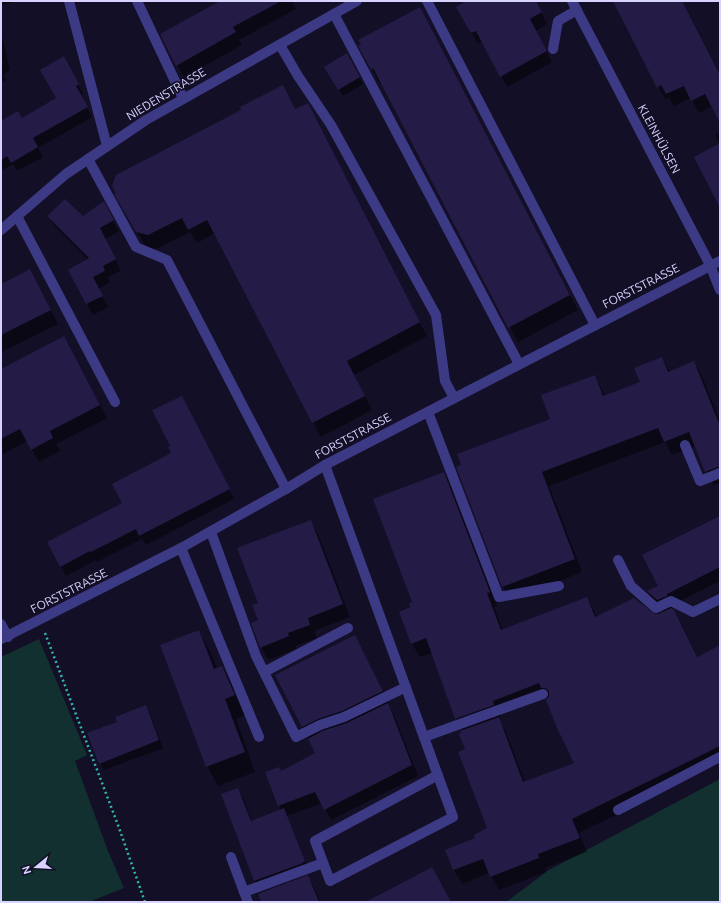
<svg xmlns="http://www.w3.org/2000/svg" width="721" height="903" viewBox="0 0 721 903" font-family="Ubuntu,sans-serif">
	<rect width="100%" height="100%" fill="#130f26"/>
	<g fill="#12302f">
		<polygon points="39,639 87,755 75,761 108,851 124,888 89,902 1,902 1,657"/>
		<polygon points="720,779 720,902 506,902 549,870"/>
	</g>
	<g fill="#0007" fill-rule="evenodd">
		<polygon points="1,1 19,1 1,5"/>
		<polygon points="222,1 292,1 296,9 239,40 242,45 184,77 177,65"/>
		<polygon points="468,1 535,1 547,24 536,31 552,62 507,87 482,41 478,44 457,7"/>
		<polygon points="614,1 682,1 720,75 720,121 712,106 699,113 691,98 674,106 669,97 665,99"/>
		<polygon points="428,23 578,310 518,342 382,82 380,84 359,46"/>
		<polygon points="1,31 10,70 3,75 6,80 1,83"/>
		<polygon points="63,58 83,93 80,96 92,117 38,148 43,157 17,171 13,164 1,171 1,122 22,120 57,98"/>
		<polygon points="351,61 363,84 343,96 330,75"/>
		<polygon points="296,110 315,118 427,336 354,375 372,410 321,437 215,233 197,243 190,232 156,249 145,246 116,194"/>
		<polygon points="720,133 720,144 715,135"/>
		<polygon points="103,203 119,231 105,239 121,271 108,277 110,282 98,289 108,307 93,315 69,270 88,260 55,227 49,216 83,217"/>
		<polygon points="37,283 58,324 1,352 1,285"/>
		<polygon points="64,337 107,418 56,444 60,451 39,462 27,441 3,454 1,450 1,370"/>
		<polygon points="662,358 670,372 694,362 702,376 720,421 720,483 714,485 706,472 696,446 672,455 665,442 549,486 582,572 511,600 503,586 552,419 595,376 605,396 641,383"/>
		<polygon points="185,405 234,499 146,545 142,539 97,562 96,560 66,576 61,566 172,454 171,447"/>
		<path d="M444,473L451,487L497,606L494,607L503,630L587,598L597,617L654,615L665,612L655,603L648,592L659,587L720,518V581L672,605L673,607L669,609L673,611L682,625L697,657L720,646V763L579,833L587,852L545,868L546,872L499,890L489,873L462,884L454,870L447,850L476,839L488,828L466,750L463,731L456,718L432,653L420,657L412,644L400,613L411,607L413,602ZM547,696L575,763L525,782L506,732L499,719H501L500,714Z"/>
		<polygon points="310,521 318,534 350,617 314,631 317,638 295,646 296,649 268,660 261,647 259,620"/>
		<polygon points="199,631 210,651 217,669 222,667 234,687 245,715 236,719 255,772 218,786 207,766"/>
		<polygon points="361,647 389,702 387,703 394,715 418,776 331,820 322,803 287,816 309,871 260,890 255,881 222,795 237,789 243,798 252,821 281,810 267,773 281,772 316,754 302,726"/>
		<polygon points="145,706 150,714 163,748 104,770 100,763 119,723"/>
		<polygon points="308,877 314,887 320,902 261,902"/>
	</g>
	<g fill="#241b47">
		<polygon points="220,1 281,1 233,27 236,32 176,66 160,34"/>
		<polygon points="466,1 536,1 542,12 530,19 547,51 500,77 476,31 471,33 456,7"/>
		<polygon points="613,1 682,1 720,75 720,123 705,94 691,101 684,86 666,94 661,85 657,88"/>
		<polygon points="420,7 570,295 508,328 373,68 371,70 358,46 361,44 358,40"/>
		<polygon points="347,53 360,77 338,90 324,67"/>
		<polygon points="64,56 79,84 76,86 88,107 33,138 38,147 11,163 7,156 1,160 1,121 18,111 22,118 56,98 40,70"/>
		<polygon points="283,85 295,109 308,103 420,322 347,361 365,396 312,423 207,220 188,230 182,218 148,235 136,232 114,194 116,193 112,186 116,175 241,110 240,107"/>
		<polygon points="720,143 720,208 694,157"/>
		<polygon points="65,199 83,216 104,201 114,220 100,228 116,259 103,266 105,271 93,277 103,296 86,304 68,270 89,258 47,216"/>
		<polygon points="30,269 51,310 1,335 1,284"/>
		<polygon points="64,336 100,405 50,431 53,438 31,450 20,429 1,439 1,369"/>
		<polygon points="662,357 668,372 694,361 720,426 720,466 705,472 689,432 664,442 658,428 542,472 575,559 502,587 456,467 461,465 457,454 550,419 541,395 595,375 603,396 640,382 634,368"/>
		<polygon points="182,396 230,489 139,536 136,529 91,552 90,551 60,567 47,542 122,503 112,484 171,453 168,447 170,446 152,410"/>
		<polygon points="444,472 490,592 487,593 501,630 587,597 595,617 634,598 655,614 659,614 671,608 674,610 697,657 720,645 720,746 572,819 580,838 538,854 539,858 490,877 483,859 453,870 445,850 475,838 474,835 487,828 458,752 465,749 459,734 461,733 460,731 499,717 523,782 574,763 557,728 546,700 549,696 549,691 545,688 541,688 539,683 493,701 494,705 455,719 426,638 411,644 399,612 410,607 409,603 412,602 373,499"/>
		<polygon points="720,516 720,567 667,594 667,596 657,600 647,591 658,586 642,555"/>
		<polygon points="311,520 343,604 308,618 310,625 288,633 289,636 260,648 251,623 258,620 252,605 258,603 237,548"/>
		<polygon points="199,630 214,669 222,666 235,695 225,699 245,752 206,767 160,645"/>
		<polygon points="355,635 383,691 342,711 318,719 302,727 275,675"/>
		<polygon points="388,703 412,765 324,810 315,792 278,806 265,772 279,767 281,771 315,753 308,739 322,731 347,723"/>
		<polygon points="146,705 159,740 99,764 87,733 117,722 115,717"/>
		<polygon points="238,788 251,821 284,808 305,861 303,862 303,863 254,881 221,794"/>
		<polygon points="432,867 451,902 365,902 406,881"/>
		<polygon points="308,875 319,902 261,902 258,894"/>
	</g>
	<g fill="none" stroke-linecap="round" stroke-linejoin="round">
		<polyline stroke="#2fb8b0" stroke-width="2.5" stroke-dasharray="2 3" stroke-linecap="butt" points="45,633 118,825 145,902"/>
		<g stroke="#3d3a85" stroke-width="10">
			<polyline points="69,1 107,146"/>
			<polyline points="137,1 183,98"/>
			<polyline points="427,1 595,325"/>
			<polyline points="572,1 710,265 720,290"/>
			<polyline points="334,14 519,364"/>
			<polyline points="280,45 298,76 331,125 436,315 445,381 454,398"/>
			<polyline points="553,49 558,21 577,10"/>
			<polyline points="88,159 136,247 167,260 286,489"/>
			<polyline points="17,216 115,402"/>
			<polyline points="1,230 66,174 146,120 357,1"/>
			<polyline points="428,412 499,597 559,586"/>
			<polyline points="685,445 700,481 720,473"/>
			<polyline points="325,465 453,817 330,881 315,841 438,775"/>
			<polyline points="211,532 256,656 296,737 320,725 344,717 406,687"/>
			<polyline points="181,548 259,737"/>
			<polyline points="618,560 631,586 656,608 671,601 693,612 720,599"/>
			<polyline points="1,624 8,637"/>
			<polyline points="1,639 181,548 286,489 325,465 720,261"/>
			<polyline points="264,672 348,628"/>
			<polyline points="424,737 543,694"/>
			<polyline points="618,810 720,757"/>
			<polyline points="231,857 244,892 323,863"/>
			<polyline points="244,892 248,902"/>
		</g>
	</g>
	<g text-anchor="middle" stroke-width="3.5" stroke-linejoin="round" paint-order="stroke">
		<g font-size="12" fill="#d9d4ff" stroke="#130f26">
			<text transform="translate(166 94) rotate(-31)" y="4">NIEDENSTRASSE</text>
			<text transform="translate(659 139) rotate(62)" y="4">KLEINHÜLSEN</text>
			<text transform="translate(641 286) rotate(-27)" y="4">FORSTSTRASSE</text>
			<text transform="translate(353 436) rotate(-28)" y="4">FORSTSTRASSE</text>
			<text transform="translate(69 591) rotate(-27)" y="4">FORSTSTRASSE</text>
		</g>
	</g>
	<rect width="721" height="903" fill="none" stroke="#d9d4ff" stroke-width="4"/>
	<g transform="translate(36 867) rotate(252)" stroke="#130f26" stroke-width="3" paint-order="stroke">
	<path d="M0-3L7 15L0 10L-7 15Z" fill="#d9d4ff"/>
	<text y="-6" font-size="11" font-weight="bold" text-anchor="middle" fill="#d9d4ff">N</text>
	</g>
</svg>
